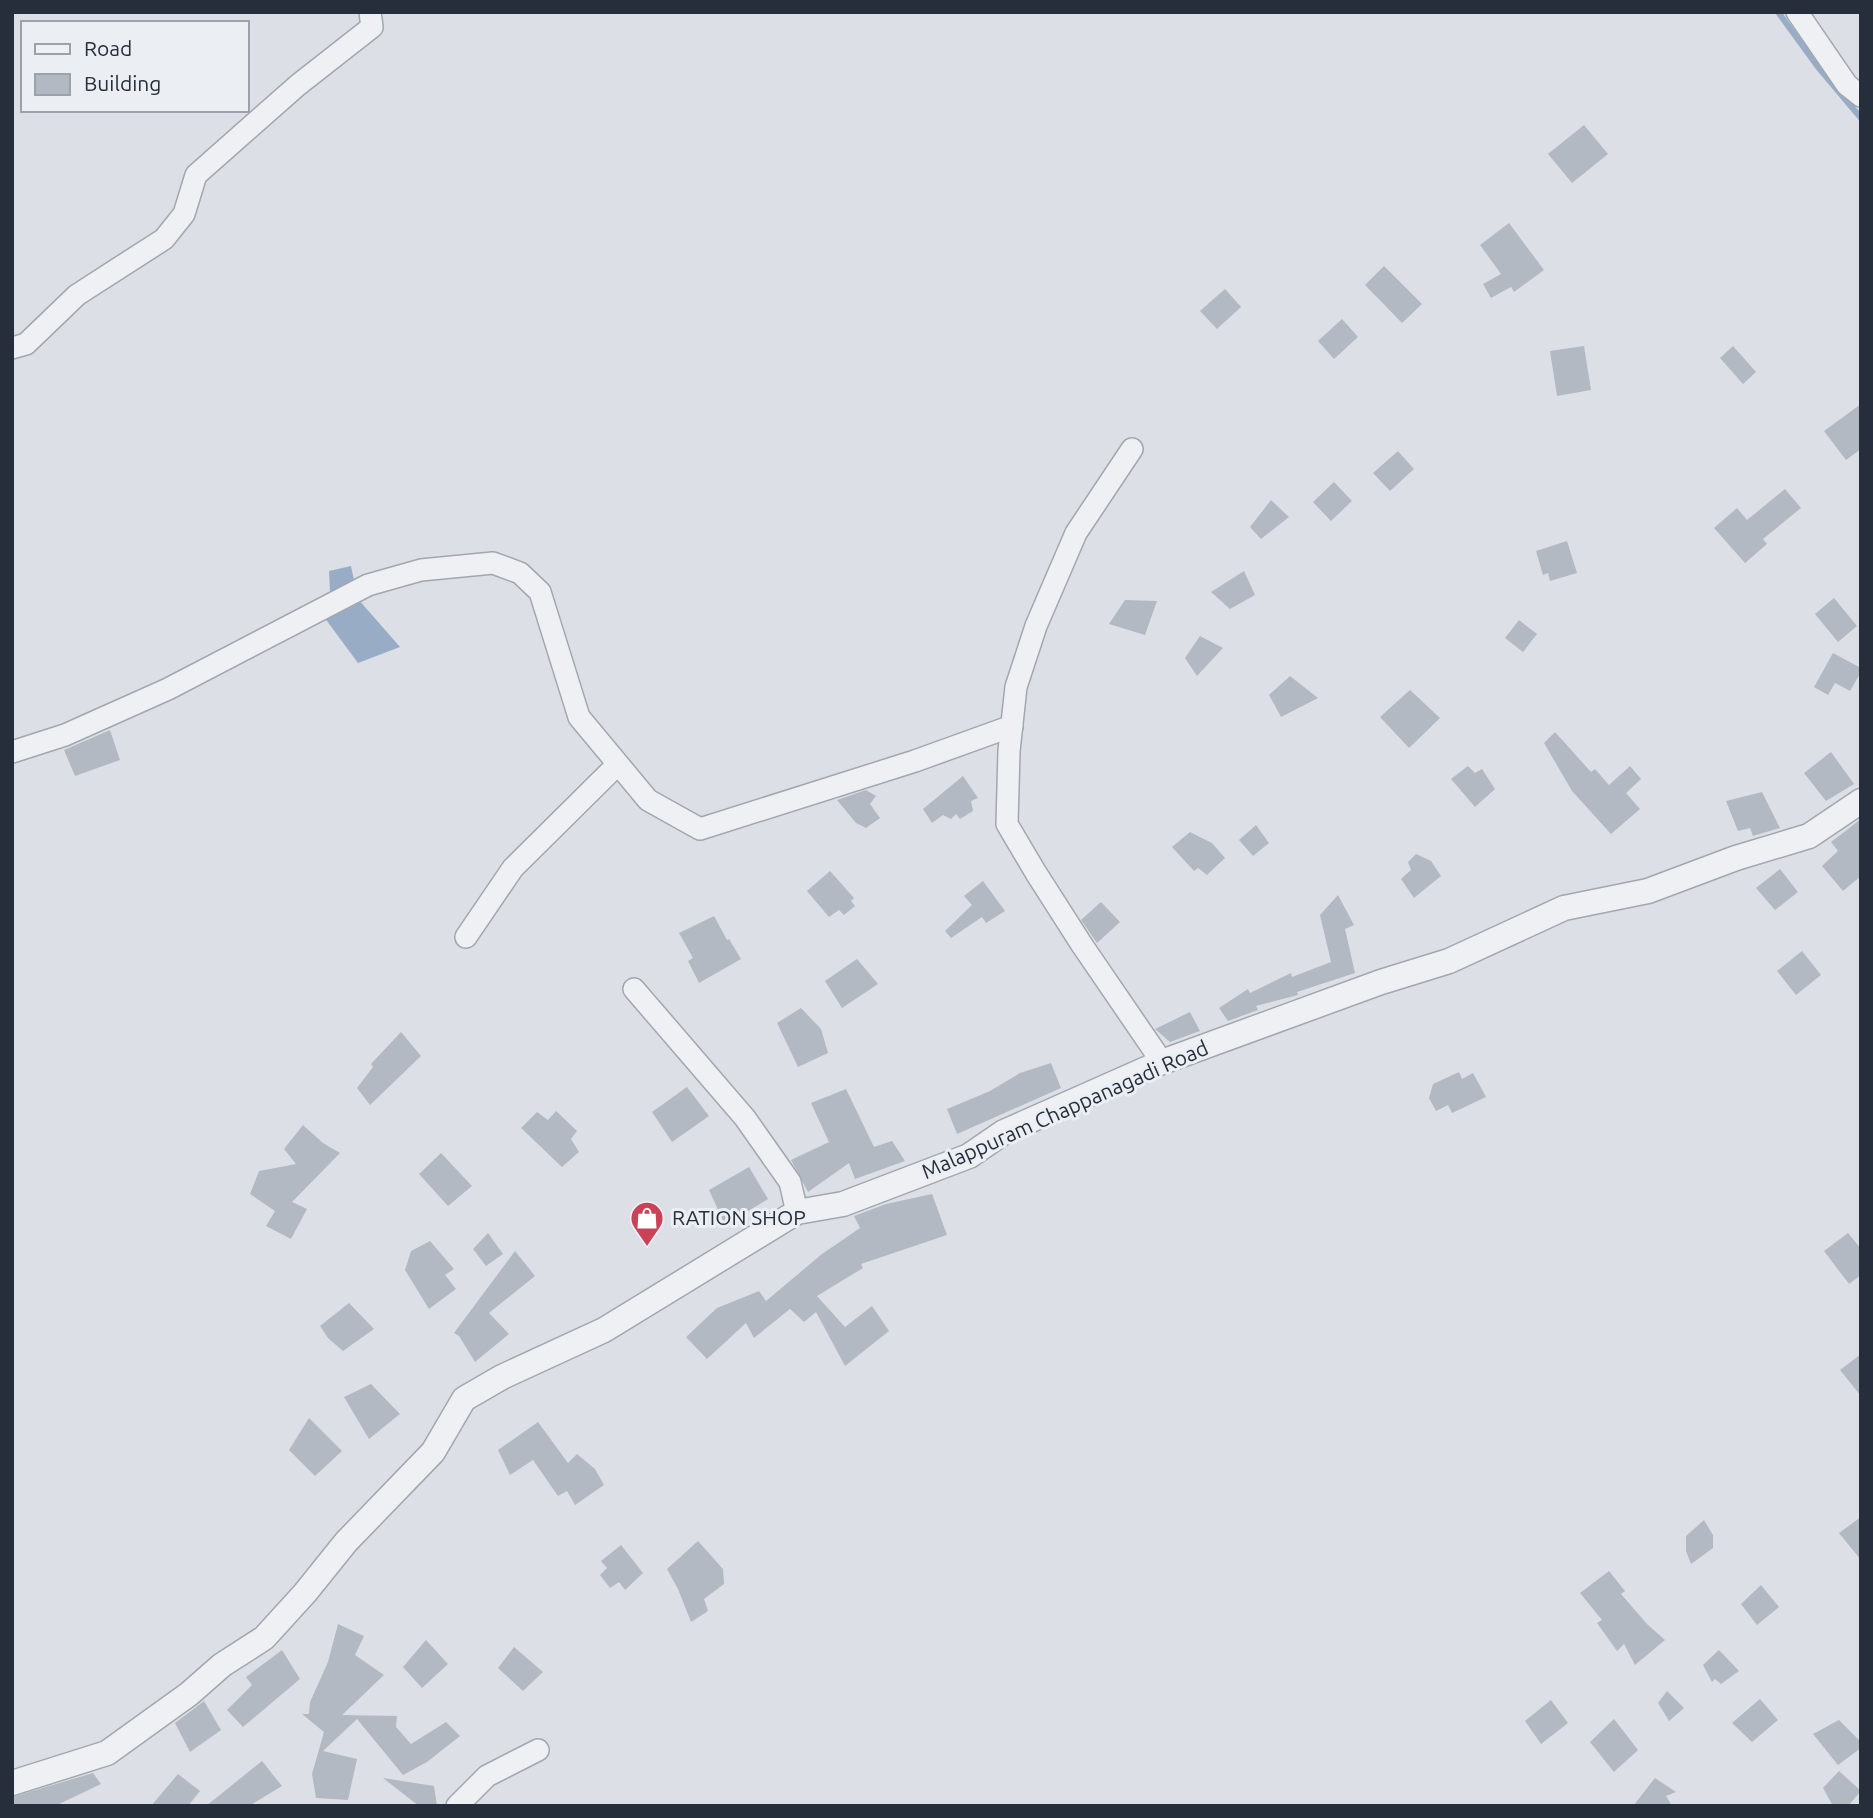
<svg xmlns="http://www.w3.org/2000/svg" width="1873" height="1818" viewBox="0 0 1873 1818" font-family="Ubuntu,sans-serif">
	<rect width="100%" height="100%" fill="#dce0e6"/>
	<polygon fill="#98adc5" points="351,566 358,599 400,647 358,663 324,617 330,592 329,571"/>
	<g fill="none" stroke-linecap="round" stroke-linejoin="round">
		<polyline stroke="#98adc5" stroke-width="6" points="1778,12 1818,67 1861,118"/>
	</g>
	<g fill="#b3b9c2">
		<polygon points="1584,125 1608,154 1572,183 1548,154"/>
		<polygon points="1509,223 1544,270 1514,292 1511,287 1491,298 1483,284 1501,274 1480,245"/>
		<polygon points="1384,266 1422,304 1402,323 1365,285"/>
		<polygon points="1225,289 1241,307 1217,329 1200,311"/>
		<polygon points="1342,319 1358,337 1334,359 1318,341"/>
		<polygon points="1584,346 1591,390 1557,396 1550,351"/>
		<polygon points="1733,346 1756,372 1743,384 1720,358"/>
		<polygon points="1861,404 1861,449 1846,460 1824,431"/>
		<polygon points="1398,451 1414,469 1390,491 1373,473"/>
		<polygon points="1334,482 1352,501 1331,521 1313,502"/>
		<polygon points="1785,489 1801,508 1763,539 1767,544 1745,563 1714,528 1737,508 1747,520"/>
		<polygon points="1271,500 1289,517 1261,539 1250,527"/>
		<polygon points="1567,541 1577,573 1550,581 1548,573 1543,575 1536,551"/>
		<polygon points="1244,571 1255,595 1230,609 1211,592"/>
		<polygon points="1834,598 1857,626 1838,642 1815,614"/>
		<polygon points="1125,600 1157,601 1145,635 1109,624"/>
		<polygon points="1519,620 1537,634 1523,652 1505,638"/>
		<polygon points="1200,636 1223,648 1197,676 1185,658"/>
		<polygon points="1833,653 1861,668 1861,672 1850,691 1835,683 1828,695 1814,687"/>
		<polygon points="1290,676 1318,698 1281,717 1269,695"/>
		<polygon points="1410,690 1440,718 1409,748 1380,717"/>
		<polygon points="110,730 120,760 75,776 64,750"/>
		<polygon points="1555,732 1591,772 1595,769 1609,785 1630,766 1641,779 1626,793 1640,809 1611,834 1572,791 1544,743"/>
		<polygon points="1831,752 1854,784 1826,801 1804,773"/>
		<polygon points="1468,766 1475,773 1482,769 1495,789 1475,807 1451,779"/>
		<polygon points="963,776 978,798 971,801 973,811 960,819 956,814 951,819 943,815 932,823 923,809"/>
		<polygon points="866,790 876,796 870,804 880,818 866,828 856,823 837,800"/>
		<polygon points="1762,792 1780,828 1753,836 1750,828 1738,831 1726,801"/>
		<polygon points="1861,819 1861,876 1843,891 1822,866 1838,851 1831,842"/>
		<polygon points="1256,825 1269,843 1253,856 1239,840"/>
		<polygon points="1190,832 1212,843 1225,858 1207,875 1198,868 1194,871 1172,847"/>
		<polygon points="1416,854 1431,861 1441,876 1414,898 1401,879 1411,870 1408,862"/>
		<polygon points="1780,869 1798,892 1775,910 1756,888"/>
		<polygon points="830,871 854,898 851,901 855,906 844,915 839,910 829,917 807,891"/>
		<polygon points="983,881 1005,911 986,923 982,917 951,938 945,931 972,905 964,896"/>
		<polygon points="1338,895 1354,925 1345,929 1355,973 1297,992 1298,995 1256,1006 1258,1010 1228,1021 1219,1008 1248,989 1250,993 1291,973 1292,977 1331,962 1320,915"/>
		<polygon points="1101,902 1120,922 1097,943 1081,920"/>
		<polygon points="714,916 727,940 729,939 741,959 699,983 688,961 693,958 679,933"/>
		<polygon points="1802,951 1821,975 1796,995 1777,971"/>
		<polygon points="857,959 878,984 842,1008 825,981"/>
		<polygon points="801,1008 821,1029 828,1053 798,1067 777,1023"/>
		<polygon points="1190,1012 1200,1031 1170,1042 1155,1029"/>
		<polygon points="401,1032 421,1056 370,1105 357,1088 373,1067 371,1064"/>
		<polygon points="1051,1063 1061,1088 957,1134 947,1109 990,1091 1020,1073"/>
		<polygon points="1459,1072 1462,1079 1473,1073 1486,1097 1452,1113 1448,1105 1436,1111 1429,1098 1433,1084"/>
		<polygon points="687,1087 709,1116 672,1142 652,1112"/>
		<polygon points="846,1089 874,1147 892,1141 905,1161 855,1179 849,1163 808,1192 791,1160 829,1142 811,1103"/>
		<polygon points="556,1111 577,1131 571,1139 579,1152 562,1167 521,1128 537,1112 548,1120"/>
		<polygon points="303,1125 323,1143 340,1153 292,1202 307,1209 291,1239 266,1226 275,1211 250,1194 259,1171 296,1164 284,1149"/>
		<polygon points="441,1153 472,1186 448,1206 419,1174"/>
		<polygon points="749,1167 768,1199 725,1225 709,1190"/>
		<polygon points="932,1194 947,1235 861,1264 863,1268 817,1296 845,1327 872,1306 889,1331 845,1366 816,1312 804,1322 790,1309 754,1338 746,1323 707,1359 686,1337 717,1308 759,1291 766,1301 822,1254 860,1228 854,1216 886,1204"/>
		<polygon points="488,1233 503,1254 486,1266 473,1249"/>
		<polygon points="1848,1233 1861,1249 1861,1275 1849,1284 1824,1251"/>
		<polygon points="430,1241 454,1269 445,1275 456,1289 429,1309 405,1270 411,1251"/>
		<polygon points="515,1251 535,1276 489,1313 509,1334 475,1362 459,1336 454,1333"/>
		<polygon points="349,1303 374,1329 343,1351 328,1338 320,1326"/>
		<polygon points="1861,1354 1861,1396 1840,1370"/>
		<polygon points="371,1384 400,1414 369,1439 344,1397"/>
		<polygon points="309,1418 342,1451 315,1476 289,1450"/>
		<polygon points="538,1422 568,1463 577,1454 595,1469 604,1485 575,1505 567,1491 558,1496 533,1460 510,1475 498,1450"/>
		<polygon points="1861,1517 1861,1560 1839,1533"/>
		<polygon points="1704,1520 1713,1535 1713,1548 1691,1564 1686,1551 1686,1536"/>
		<polygon points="698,1541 723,1569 724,1584 704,1599 708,1611 691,1622 678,1589 667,1569"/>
		<polygon points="621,1545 643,1573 625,1590 619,1582 610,1588 600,1575 607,1568 601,1561"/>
		<polygon points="1609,1571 1625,1591 1621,1594 1647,1624 1665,1640 1635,1665 1624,1644 1617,1651 1597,1623 1602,1620 1580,1593"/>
		<polygon points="1761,1585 1779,1607 1757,1625 1741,1604"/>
		<polygon points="338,1624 364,1636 355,1655 384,1675 342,1715 397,1716 396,1727 411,1744 446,1722 460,1736 427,1762 403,1775 357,1719 323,1751 357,1759 348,1800 316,1798 312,1774 324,1732 302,1714 309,1714 310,1702 328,1662"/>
		<polygon points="426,1640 448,1664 422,1688 403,1667"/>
		<polygon points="514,1647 543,1672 523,1691 498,1668"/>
		<polygon points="282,1650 300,1679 243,1727 227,1710 252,1685 246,1677"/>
		<polygon points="1719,1650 1739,1671 1721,1684 1715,1679 1712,1682 1703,1665"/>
		<polygon points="1667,1691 1684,1708 1669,1721 1658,1703"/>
		<polygon points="1760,1699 1778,1720 1752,1742 1732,1723"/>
		<polygon points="1551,1700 1568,1723 1541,1744 1525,1721"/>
		<polygon points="204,1701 221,1730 190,1752 175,1723"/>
		<polygon points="1614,1719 1638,1750 1614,1772 1590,1742"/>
		<polygon points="1839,1720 1861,1742 1861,1748 1838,1765 1813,1734"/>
		<polygon points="262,1761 282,1786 249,1806 206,1806"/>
		<polygon points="1839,1771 1861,1791 1848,1806 1833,1806 1823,1788"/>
		<polygon points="93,1773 101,1784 55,1806 12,1806 12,1797"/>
		<polygon points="178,1774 200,1791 188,1806 151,1806"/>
		<polygon points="383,1778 434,1786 437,1806 419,1806"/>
		<polygon points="1655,1778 1676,1792 1666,1796 1672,1806 1633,1806"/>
	</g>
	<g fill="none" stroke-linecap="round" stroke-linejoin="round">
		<defs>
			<g id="minor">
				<polyline points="1797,12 1847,85 1861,96"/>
				<polyline points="12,348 26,344 77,295 164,239 184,214 196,175 298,85 372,27 370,12"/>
				<polyline points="1132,449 1076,533 1036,626 1016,687 1009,751 1007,824 1036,873 1082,945 1162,1062"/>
				<polyline points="12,752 65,735 168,689 368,585 421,570 493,563 520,573 540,592 579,717 648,800 700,829 915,761 1012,726"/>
				<polyline points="466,937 513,868 617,765"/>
				<polyline points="634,989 745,1118 790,1182 797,1212"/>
				<polyline points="457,1806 487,1776 538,1750"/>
			</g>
			<polyline id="tertiary" points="12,1783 107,1753 189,1694 222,1665 264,1638 305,1593 346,1542 433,1452 464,1399 502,1377 604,1330 797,1212 843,1204 969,1156 1004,1132 1162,1062 1381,982 1449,961 1564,908 1648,891 1736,858 1809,836 1861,801"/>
		</defs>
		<use href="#minor" stroke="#a2a7af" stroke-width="24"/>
		<use href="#tertiary" stroke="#a2a7af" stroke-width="27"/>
		<use href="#minor" stroke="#eef0f4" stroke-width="21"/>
		<use href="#tertiary" stroke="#eef0f4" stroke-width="24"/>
	</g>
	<defs>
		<symbol id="shop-pin" viewBox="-11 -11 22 30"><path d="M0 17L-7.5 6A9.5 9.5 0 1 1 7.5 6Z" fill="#c84357" stroke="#ebeff4"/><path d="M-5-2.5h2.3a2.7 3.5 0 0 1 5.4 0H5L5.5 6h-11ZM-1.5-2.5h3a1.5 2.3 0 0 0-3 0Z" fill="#fff"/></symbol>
	</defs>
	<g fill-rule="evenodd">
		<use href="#shop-pin" x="628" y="1199" width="38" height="52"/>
	</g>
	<g text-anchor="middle" stroke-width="6" stroke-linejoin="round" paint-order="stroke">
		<g font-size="21" fill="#262e3b" stroke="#ebeff4">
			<text transform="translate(1065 1110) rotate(-24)" y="7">Malappuram Chappanagadi Road</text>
		</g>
		<g font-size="21" fill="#262e3b" stroke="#ebeff4" text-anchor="start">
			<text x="672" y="1225">RATION SHOP</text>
		</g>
	</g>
	<rect width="1873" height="1818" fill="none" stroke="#262e3b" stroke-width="28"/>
	<rect x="21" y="21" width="228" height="91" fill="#ebeff4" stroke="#9ca2aa" stroke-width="2"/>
	<rect x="35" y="44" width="35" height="10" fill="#eef0f4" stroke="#9ca2aa" stroke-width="2"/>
	<text x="84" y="56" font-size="21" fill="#262e3b">Road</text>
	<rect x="35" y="74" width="35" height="21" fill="#b3b9c2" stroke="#9ca2aa" stroke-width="2"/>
	<text x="84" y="91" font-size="21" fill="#262e3b">Building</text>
</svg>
